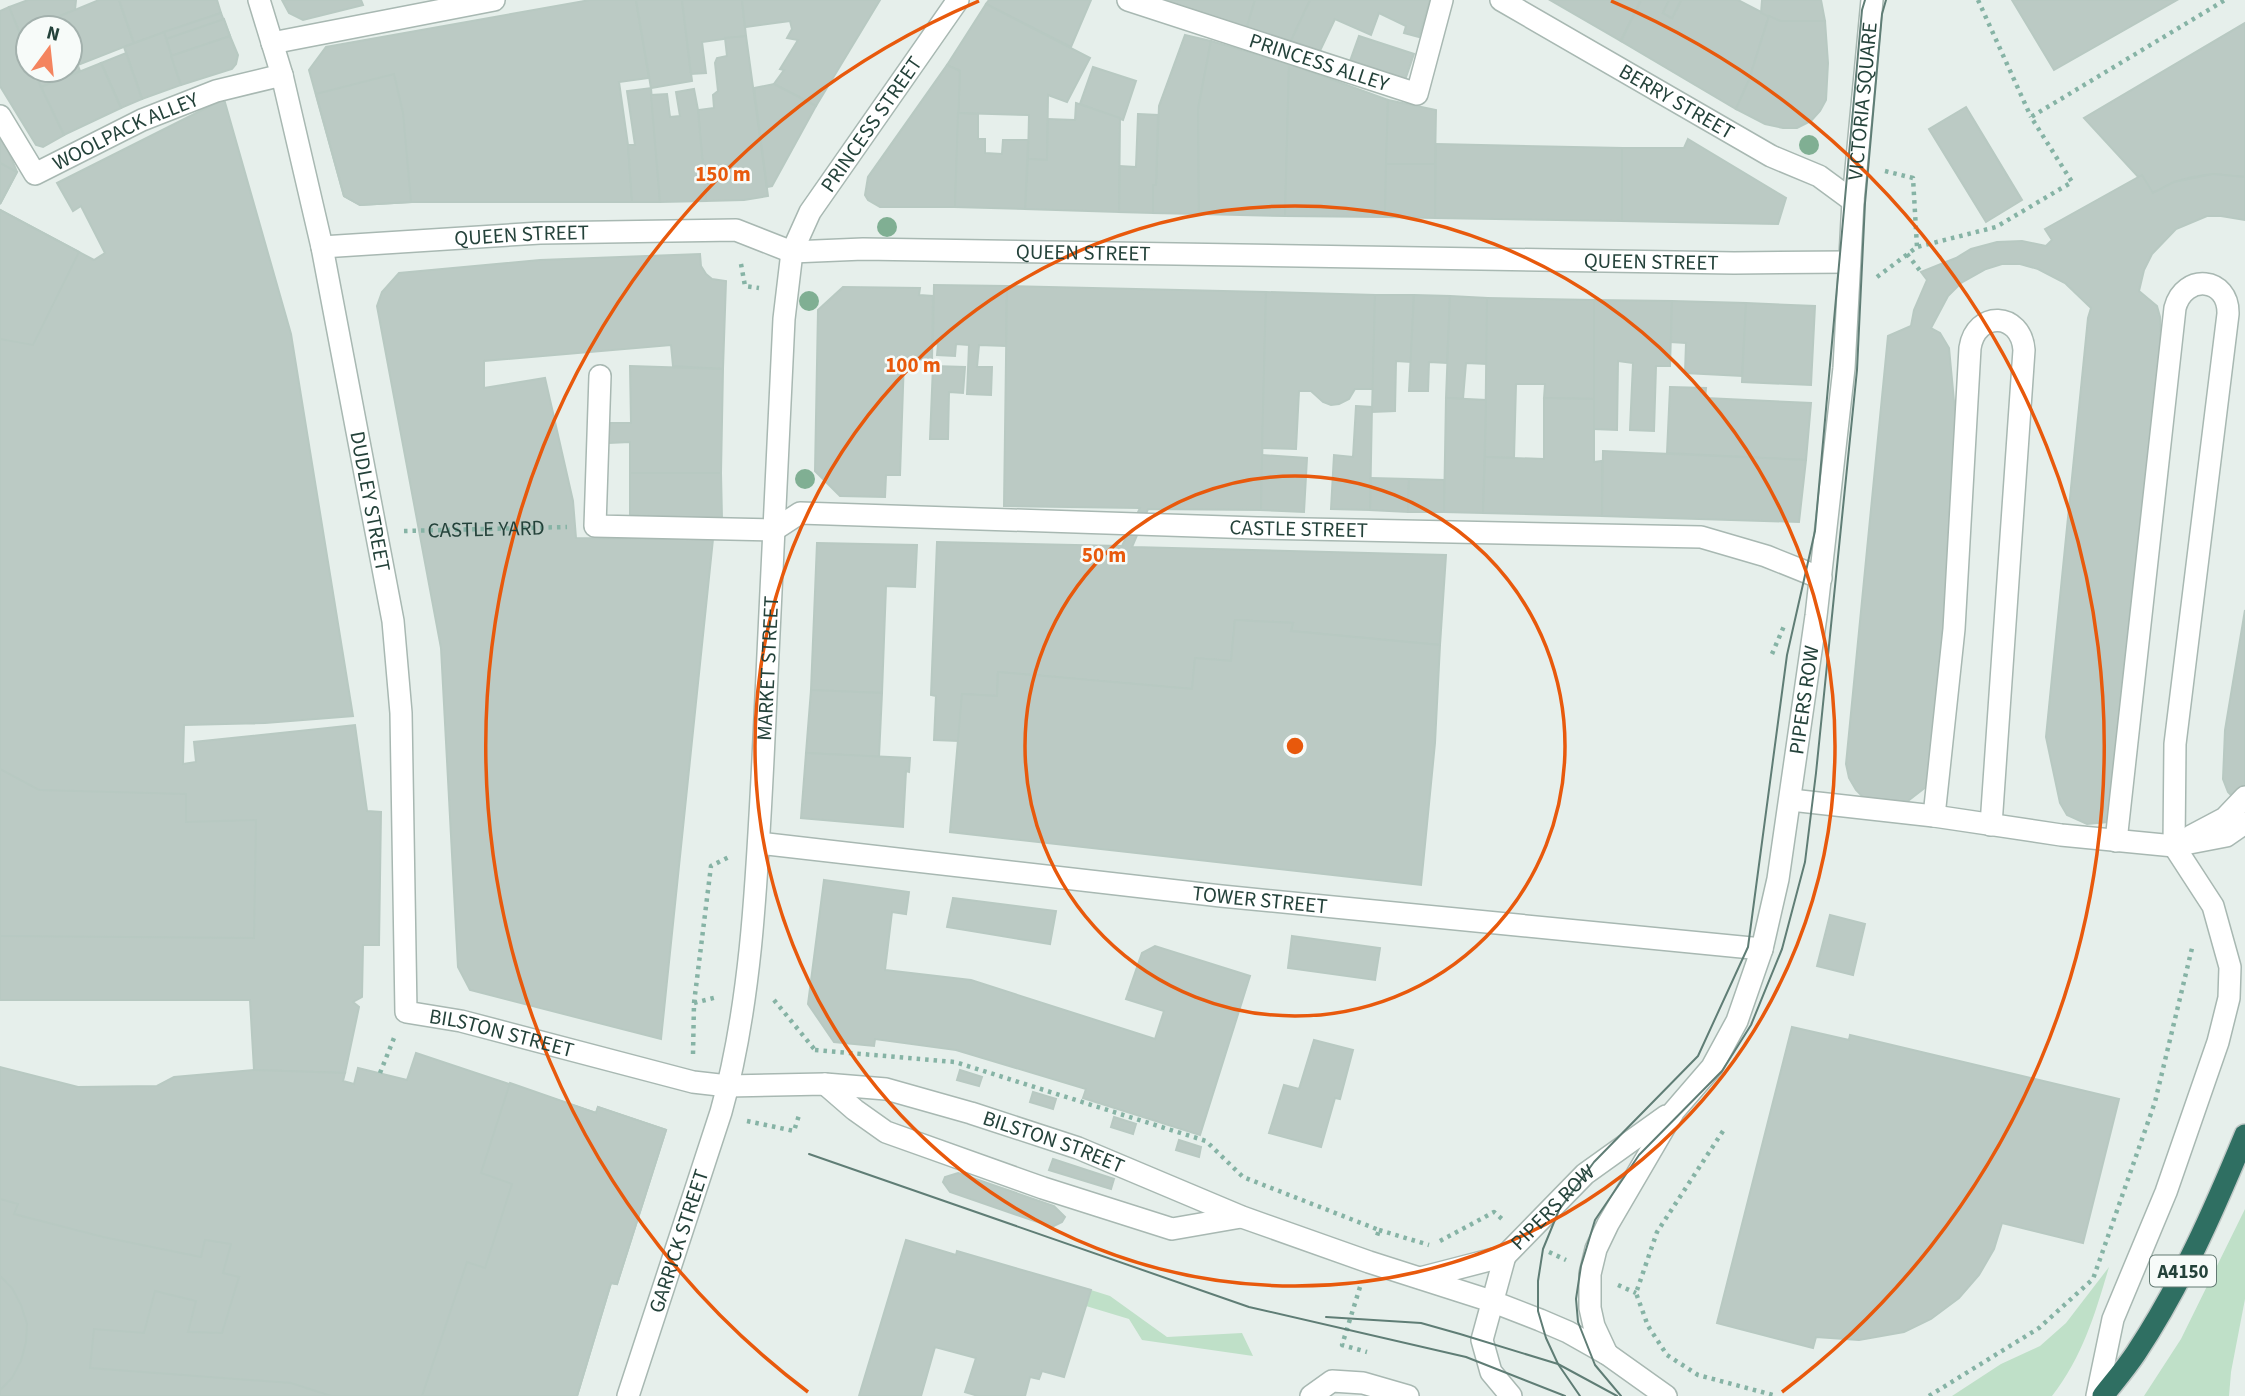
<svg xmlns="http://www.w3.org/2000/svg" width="2245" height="1396" viewBox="0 0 2245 1396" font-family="'Source Sans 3',sans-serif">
	<rect width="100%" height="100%" fill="#e6efeb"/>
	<g fill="#bfe0c8">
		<polygon points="2245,1209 2245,1299 2231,1372 2229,1396 2144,1396 2181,1339"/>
		<path d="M2109,1267C2095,1314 2083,1356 2052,1396H1952L2001,1364L2040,1346L2066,1323Z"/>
		<polygon points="1091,1290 1110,1296 1167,1337 1242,1333 1253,1356 1142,1340 1129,1319 1086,1306"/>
	</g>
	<g fill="#bbcac4" stroke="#b8c9c2" stroke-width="2">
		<polygon points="28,0 76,0 75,10 60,16 64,28 28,28 28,45 25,46 9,7"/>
		<polygon points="99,0 119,0 134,43 78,65 70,44 70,28 64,28 60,16"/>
		<polygon points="119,0 217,0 221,13 134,43"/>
		<polygon points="282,0 361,0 363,5 303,20 289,13"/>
		<polygon points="590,0 636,0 649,78 619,82 628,145 632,202 411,202 360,205 344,196 309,70 326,47"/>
		<polygon points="636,0 682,0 692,81 651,88"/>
		<polygon points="682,0 742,0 746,36 702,42 706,73 691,74"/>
		<polygon points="742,0 880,0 816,106 774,84 784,70 780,69 798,40 787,38 792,29 790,21 745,27"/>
		<polygon points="989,0 1091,0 1071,47 986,4"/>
		<polygon points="1158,0 1255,0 1246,30"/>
		<polygon points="1255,0 1310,0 1289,45 1246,30"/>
		<polygon points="1310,0 1430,0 1419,37 1404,33 1406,26 1379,13 1371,35 1335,19 1318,55 1289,45"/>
		<polygon points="1550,0 1641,0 1621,41"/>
		<polygon points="1641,0 1669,0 1663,13 1672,18 1681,0 1738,0 1769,16 1749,80 1736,109 1621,41"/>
		<polygon points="1669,0 1681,0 1672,18 1663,13"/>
		<polygon points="1762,0 1821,0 1825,21 1780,21 1761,13"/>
		<polygon points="2012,0 2177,0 2054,70"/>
		<polygon points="986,4 1090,58 1067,102 1048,95 1047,160 1028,159 1029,115 958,113 960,71 947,65"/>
		<polygon points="9,7 28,54 28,70 34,70 64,135 43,147 36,145 0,86 0,11"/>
		<polygon points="221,13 230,36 171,56 164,32"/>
		<polygon points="1769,16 1780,21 1825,21 1828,63 1826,100 1820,111 1811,121 1797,128 1783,128 1765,124 1736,109 1749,80"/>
		<polygon points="224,19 230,36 171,56 166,39"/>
		<polygon points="2245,23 2245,177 2213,174 2192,177 2174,182 2153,193 2084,118"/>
		<polygon points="164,32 181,85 142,99 124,47"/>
		<polygon points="1185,35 1211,41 1198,110 1199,214 1153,213 1153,185 1156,185 1159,106"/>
		<polygon points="230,36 238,55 236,64 232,69 181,85 171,56"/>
		<polygon points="746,36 768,196 744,200 706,201 698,110 714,108 713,95 718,91 715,63 717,58 727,56 725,38"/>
		<polygon points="1359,36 1414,54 1404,83 1349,64"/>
		<polygon points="1211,41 1289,64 1285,216 1199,214 1198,110"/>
		<polygon points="70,44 80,71 41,87 34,70 70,70"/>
		<polygon points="126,53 142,99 121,108 101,63"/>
		<polygon points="101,63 121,108 64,135 41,87"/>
		<polygon points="1289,64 1388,100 1385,217 1285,216"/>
		<polygon points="947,65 960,71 955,207 880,207 868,200 865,195 868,177"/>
		<polygon points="1093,67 1136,81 1123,120 1080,104"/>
		<polygon points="394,74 403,113 411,202 360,205 344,196 316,94"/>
		<polygon points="774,84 816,106 772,186 767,187 754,88"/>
		<polygon points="651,88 660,202 632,202 628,145 635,145 627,91"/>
		<polygon points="694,89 698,110 706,201 660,202 651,95 667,94 670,117 680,116 676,92"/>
		<polygon points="224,99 291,334 353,716 265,723 184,725 183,764 196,762 194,742 355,725 367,811 381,812 379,945 363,945 362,997 353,1002 359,1007 345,1073 254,1070 250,1000 0,1000 0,210 94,260 105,253 81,206 73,211 57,183"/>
		<polygon points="1388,100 1436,110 1435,164 1386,164"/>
		<polygon points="1076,103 1120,118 1119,212 1025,209 1028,159 1047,160 1048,119 1075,120"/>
		<polygon points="1966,107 2022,200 1986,222 1929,129"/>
		<polygon points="958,113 978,114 978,139 985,139 985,153 1002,154 1003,140 1028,140 1025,209 955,207"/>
		<polygon points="1138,114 1158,115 1156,185 1153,185 1153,213 1119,212 1120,166 1136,167"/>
		<polygon points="0,131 17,172 0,204"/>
		<polygon points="1688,139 1786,198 1778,224 1622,221 1622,148 1684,148"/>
		<polygon points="1436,144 1622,148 1622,221 1435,218"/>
		<polygon points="0,163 17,172 0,204"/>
		<polygon points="1386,164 1435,164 1435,218 1385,217"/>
		<polygon points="2213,174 2245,177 2245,220 2221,216 2207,216 2176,229 2152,254 2144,270 2139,291 2157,306 2160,317 2163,394 2108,822 2087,824 2067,815 2060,803 2046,737 2088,318 2091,308 2065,283 2038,269 2020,264 2002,264 1986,269 1961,283 1948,296 1931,328 1940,333 1949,348 1961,475 1931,771 1926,787 1904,804 1867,801 1856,790 1849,778 1846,764 1888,336 1911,326 1914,310 1927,280 1921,272 1956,258 1971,249 1997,242 2022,241 2046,246 2052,240 2045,229 2142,175 2153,193 2174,182"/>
		<polygon points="0,210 79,252 33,345 0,339"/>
		<polygon points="700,254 701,266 706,274 712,279 726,281 723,369 673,366 671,345 484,361 484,388 545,378 573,501 576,538 713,539 661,1039 470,990 458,967 441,648 377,306 382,292 399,273 540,260"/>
		<polygon points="934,285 1007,286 1006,346 979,345 977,367 992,367 991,395 967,394 969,345 956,344 955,356 937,355 938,344 933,343"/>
		<polygon points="1007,286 1266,292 1261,510 1148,509 1132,547 1446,555 1440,645 1291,631 1293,623 1235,620 1231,661 1195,658 1192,689 998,672 997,696 962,694 959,741 934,740 936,696 931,695 937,542 1122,546 1140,508 1004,506"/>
		<polygon points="843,287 920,288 919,295 933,296 932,360 904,359 900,475 886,475 885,497 840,496 815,471 818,310"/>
		<polygon points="1266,292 1375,295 1373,389 1355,389 1349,399 1339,404 1331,405 1323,402 1311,391 1299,391 1296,449 1262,448"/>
		<polygon points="1375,295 1414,295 1411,362 1396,361 1395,411 1372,412"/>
		<polygon points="1414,295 1450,296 1447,363 1429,362 1428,391 1409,391"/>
		<polygon points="1450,296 1487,298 1487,364 1466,363 1463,399 1446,398"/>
		<polygon points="1487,298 1594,300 1594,399 1544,398 1545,384 1516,384 1514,458 1485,457"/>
		<polygon points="1594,300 1672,301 1670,366 1656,366 1654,431 1630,430 1633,363 1618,361 1617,430 1594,429"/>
		<polygon points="1672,301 1746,303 1742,376 1685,373 1686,343 1671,342"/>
		<polygon points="1746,303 1815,306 1811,385 1742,382"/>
		<polygon points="630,366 723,369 721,473 630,473 630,442 609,443 609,423 631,423"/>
		<polygon points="933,366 965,367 963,393 949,392 948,439 930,439"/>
		<polygon points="1670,387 1706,388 1705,398 1811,403 1806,460 1667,453"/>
		<polygon points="1446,398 1486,400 1483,513 1444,512"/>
		<polygon points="1544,398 1594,399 1594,462 1602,461 1602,516 1483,513 1485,457 1544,459"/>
		<polygon points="1356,406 1372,407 1370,510 1331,509 1334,455 1353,457"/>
		<polygon points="1603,451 1806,460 1799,522 1602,516"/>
		<polygon points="1262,455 1307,458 1304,512 1261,510"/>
		<polygon points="630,473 721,473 722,519 630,515"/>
		<polygon points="1371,478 1409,479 1408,512 1370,510"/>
		<polygon points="1409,479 1444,480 1444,512 1408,512"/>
		<polygon points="817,543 917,545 915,587 886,586 882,693 811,690"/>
		<polygon points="2245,610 2245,799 2232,796 2228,792 2223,779 2225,730"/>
		<polygon points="1235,620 1293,623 1291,631 1440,645 1435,743 1421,885 950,832 962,694 997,696 998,672 1192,689 1195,658 1231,661"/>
		<polygon points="811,690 882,693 879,757 806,753"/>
		<polygon points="806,753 910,758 909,772 906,771 903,827 801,818"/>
		<polygon points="0,769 39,790 186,794 186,822 256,820 254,938 0,936"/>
		<polygon points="824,880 909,892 906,914 892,912 885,970 971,980 1155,1039 1164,1011 1126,999 1142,953 1155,946 1250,976 1200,1135 1083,1098 1086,1089 956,1050 875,1039 874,1046 834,1042 808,1004"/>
		<polygon points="953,898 1056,911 1050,944 947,927"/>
		<polygon points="1830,915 1865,924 1853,975 1817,966"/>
		<polygon points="1292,936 1380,948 1375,980 1288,968"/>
		<polygon points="1792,1027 1849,1040 1850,1035 2119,1099 2083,1243 2002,1223 1994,1249 1979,1275 1959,1298 1931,1319 1904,1332 1859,1340 1816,1337 1813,1348 1717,1323"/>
		<polygon points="1314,1040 1353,1050 1340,1099 1335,1098 1321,1147 1269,1133 1284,1085 1299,1089"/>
		<polygon points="416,1053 596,1113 598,1107 666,1130 617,1284 611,1283 577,1396 0,1396 0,1067 78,1087 157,1086 174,1077 254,1070 345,1073 343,1081 354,1084 358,1068 407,1080"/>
		<polygon points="960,1070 982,1077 979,1086 957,1080"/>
		<polygon points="510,1083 596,1113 598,1107 666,1130 617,1284 611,1283 577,1396 422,1396 467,1262 485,1268 512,1184 481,1173"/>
		<polygon points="1033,1092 1056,1099 1053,1109 1030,1102"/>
		<polygon points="1114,1117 1136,1124 1133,1134 1111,1127"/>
		<polygon points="1179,1140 1201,1147 1199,1157 1176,1150"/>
		<polygon points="1053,1159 1114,1179 1111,1189 1049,1170"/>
		<polygon points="958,1173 1054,1206 1065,1217 1062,1222 1052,1227 950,1192 943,1182 945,1177"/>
		<polygon points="0,1199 18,1204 14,1214 103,1237 201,1257 205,1240 231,1244 223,1273 239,1277 222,1333 188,1332 196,1301 155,1291 144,1333 94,1329 90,1368 291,1383 331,1396 0,1396 0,1390 12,1378 21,1361 26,1342 27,1324 21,1305 12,1288 0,1276"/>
		<polygon points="906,1240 956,1255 957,1251 1091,1290 1064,1377 1042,1371 1039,1379 1030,1377 1025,1396 978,1396 965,1392 976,1358 935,1347 921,1396 859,1396"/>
	</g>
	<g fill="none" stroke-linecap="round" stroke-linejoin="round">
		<defs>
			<g id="minor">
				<path id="s2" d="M259,0L282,75L322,247L393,621L401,713L406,1012L461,1021L693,1082L728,1086L825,1084L886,1089L971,1113L1078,1148L1242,1217L1369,1262L1491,1301L1540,1320L1568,1332L1607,1354L1666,1396"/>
				<path id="s3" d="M1128,0L1417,94L1442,0"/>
				<path id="s4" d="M1501,0L1771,156L1819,176L1853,201"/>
				<polyline points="272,43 494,0"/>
				<path id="s5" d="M0,116L35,174L142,120L216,91L282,75"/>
				<path id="s6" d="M322,247L540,233L736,230L792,252L863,249L1734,263L1849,262"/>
				<polyline points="600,376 595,526 774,530"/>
				<path id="s7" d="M774,530L800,513L1257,528L1701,537L1766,556L1821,578"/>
				<polyline points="1791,800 1934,816 2061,835 2174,846 2226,836 2245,823"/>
				<path d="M1934,816L1954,629L1970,348C1976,310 2021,312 2024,350L1991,825"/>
				<polyline points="2191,836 2225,818 2245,797"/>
				<path id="s8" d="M759,843L1221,896L1762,949"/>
				<polyline points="825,1084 855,1110 886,1132 1043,1188 1172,1229 1241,1217"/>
				<polyline points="1505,1256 1482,1340 1491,1372 1511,1396"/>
				<path id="s9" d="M1420,1278L1505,1256L1585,1174L1666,1116"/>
				<path id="s10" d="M1607,1354L1594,1326L1590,1308V1274L1596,1249L1608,1224L1674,1111L1712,1067L1737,1021L1762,949L1778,879L1816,616L1844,368L1853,201L1872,0"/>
				<path id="s11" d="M628,1396L721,1112C752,1002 757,874 763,759C771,613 777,466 784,319L792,252L810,212L958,0"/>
				<polyline points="1311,1396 1332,1381 1363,1383 1408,1396"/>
				<path d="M2097,1396L2113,1319L2166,1192L2218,1042L2229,998L2230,967L2213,906L2174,846L2175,744L2228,314C2229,277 2184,273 2175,308L2116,841"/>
			</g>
			<path id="highway" d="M2103,1396C2114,1382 2126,1368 2136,1353C2181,1285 2214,1210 2245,1135"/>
		</defs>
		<use href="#minor" stroke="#a8b8b2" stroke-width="24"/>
		<use href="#highway" stroke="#c2cac8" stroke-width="24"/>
		<g stroke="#86b3a5" stroke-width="4.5" stroke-dasharray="3.5 5" stroke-linecap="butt">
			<polyline points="1978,0 2031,117"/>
			<polyline points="1885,171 1913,178 1917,247"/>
			<polyline points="1907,254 1921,272"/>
			<polyline points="741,264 745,286 759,288"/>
			<polyline points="1877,277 1917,247 1996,227 2072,182 2031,117 2225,0"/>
			<path id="s1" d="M404,531L567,527"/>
			<polyline points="1772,654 1784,626"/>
			<polyline points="774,1000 815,1050"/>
			<polyline points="694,1003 717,997"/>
			<polyline points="815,1050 955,1062 1206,1141 1243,1177 1379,1230 1377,1236"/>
			<polyline points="693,1054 694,1003 711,866 729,857"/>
			<polyline points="380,1073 394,1038"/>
			<polyline points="747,1121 794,1131 800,1112"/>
			<polyline points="1723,1131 1657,1232 1636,1293 1648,1326 1667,1355 1698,1375 1777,1396"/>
			<polyline points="1379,1230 1429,1245"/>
			<polyline points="1440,1241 1494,1212 1502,1219"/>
			<polyline points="1549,1252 1566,1260"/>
			<polyline points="1618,1285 1636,1293"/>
			<polyline points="1360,1287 1342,1345 1367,1352"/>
			<polyline points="1929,1396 2039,1328 2093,1279 2155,1102 2193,944"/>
		</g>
		<use href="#minor" stroke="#fff" stroke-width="21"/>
		<use href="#highway" stroke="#2f6f62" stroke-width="21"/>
		<g stroke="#5f7d75" stroke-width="2">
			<polyline points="809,1154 1249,1307 1466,1357 1565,1396"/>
			<polyline points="1326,1317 1421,1323 1460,1334 1558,1364 1617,1396"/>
			<polyline points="1580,1396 1558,1364 1546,1338 1538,1311 1538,1281 1543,1249 1559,1210 1594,1162 1698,1056 1748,947 1787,655 1815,531 1862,10 1865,0"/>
			<polyline points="1621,1396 1595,1365 1578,1322 1576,1299 1581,1266 1595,1220 1639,1155 1722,1071 1751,1025 1782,949 1805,862 1816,773 1857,370 1865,203 1882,14 1886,0"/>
		</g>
	</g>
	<g fill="#80af93">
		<circle cx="1809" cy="145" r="10"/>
		<circle cx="887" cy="227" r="10"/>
		<circle cx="809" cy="301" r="10"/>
		<circle cx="805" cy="479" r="10"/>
	</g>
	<g fill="none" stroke="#e8590c" stroke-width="3.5">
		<circle cx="1295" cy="746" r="270"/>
		<circle cx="1295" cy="746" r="540"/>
		<path d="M808 1392A809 809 0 0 1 979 1M1611 1A809 809 0 0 1 1782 1392"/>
	</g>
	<g text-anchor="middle" stroke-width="5" stroke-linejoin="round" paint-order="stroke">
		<rect fill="#f7fbf9" stroke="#637a73" stroke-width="2" x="2150" y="1255.5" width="66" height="31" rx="5"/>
		<g font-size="19" font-weight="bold" fill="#24423a">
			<text x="2183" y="1278">A4150</text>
		</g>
		<g font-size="21" fill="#24423a" stroke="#f7fbf9">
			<text dy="7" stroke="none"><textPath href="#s3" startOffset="201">PRINCESS ALLEY</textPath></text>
			<text dy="7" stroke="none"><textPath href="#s10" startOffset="1309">VICTORIA SQUARE</textPath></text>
			<text dy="7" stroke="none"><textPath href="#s4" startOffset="203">BERRY STREET</textPath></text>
			<text dy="7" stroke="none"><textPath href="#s11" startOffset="1314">PRINCESS STREET</textPath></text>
			<text dy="7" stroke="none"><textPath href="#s5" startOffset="168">WOOLPACK ALLEY</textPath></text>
			<text dy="7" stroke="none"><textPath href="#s6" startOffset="200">QUEEN STREET</textPath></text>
			<text dy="7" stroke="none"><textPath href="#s6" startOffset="766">QUEEN STREET</textPath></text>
			<text dy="7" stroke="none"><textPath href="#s6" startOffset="1334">QUEEN STREET</textPath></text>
			<text dy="7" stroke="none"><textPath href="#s2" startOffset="514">DUDLEY STREET</textPath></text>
			<text dy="7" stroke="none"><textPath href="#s1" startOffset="82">CASTLE YARD</textPath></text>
			<text dy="7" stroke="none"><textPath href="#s7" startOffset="530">CASTLE STREET</textPath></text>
			<text dy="7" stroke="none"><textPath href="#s11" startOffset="746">MARKET STREET</textPath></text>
			<text dy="7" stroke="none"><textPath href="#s10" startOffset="707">PIPERS ROW</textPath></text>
			<text dy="7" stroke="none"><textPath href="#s8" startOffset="504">TOWER STREET</textPath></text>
			<text dy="7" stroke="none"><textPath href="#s2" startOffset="1125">BILSTON STREET</textPath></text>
			<text dy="7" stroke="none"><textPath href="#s2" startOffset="1692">BILSTON STREET</textPath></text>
			<text dy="7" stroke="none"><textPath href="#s9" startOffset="156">PIPERS ROW</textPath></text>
			<text dy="7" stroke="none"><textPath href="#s11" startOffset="163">GARRICK STREET</textPath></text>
		</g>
	</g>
	<circle cx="1295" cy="746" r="10" fill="#e8590c" stroke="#f7fbf9" stroke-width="3.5"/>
	<g font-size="21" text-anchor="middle" font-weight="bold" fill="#e8590c" stroke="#f7fbf9" stroke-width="5" stroke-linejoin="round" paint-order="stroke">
		<text x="723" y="181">150 m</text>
		<text x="913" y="372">100 m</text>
		<text x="1104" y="562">50 m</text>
	</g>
	<g transform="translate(49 49) rotate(15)"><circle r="33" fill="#f7fbf9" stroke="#a3b1ad" stroke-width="2"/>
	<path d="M0-5L12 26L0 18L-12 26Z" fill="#f4845f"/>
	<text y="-10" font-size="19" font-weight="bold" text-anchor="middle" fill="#24423a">N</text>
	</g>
</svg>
